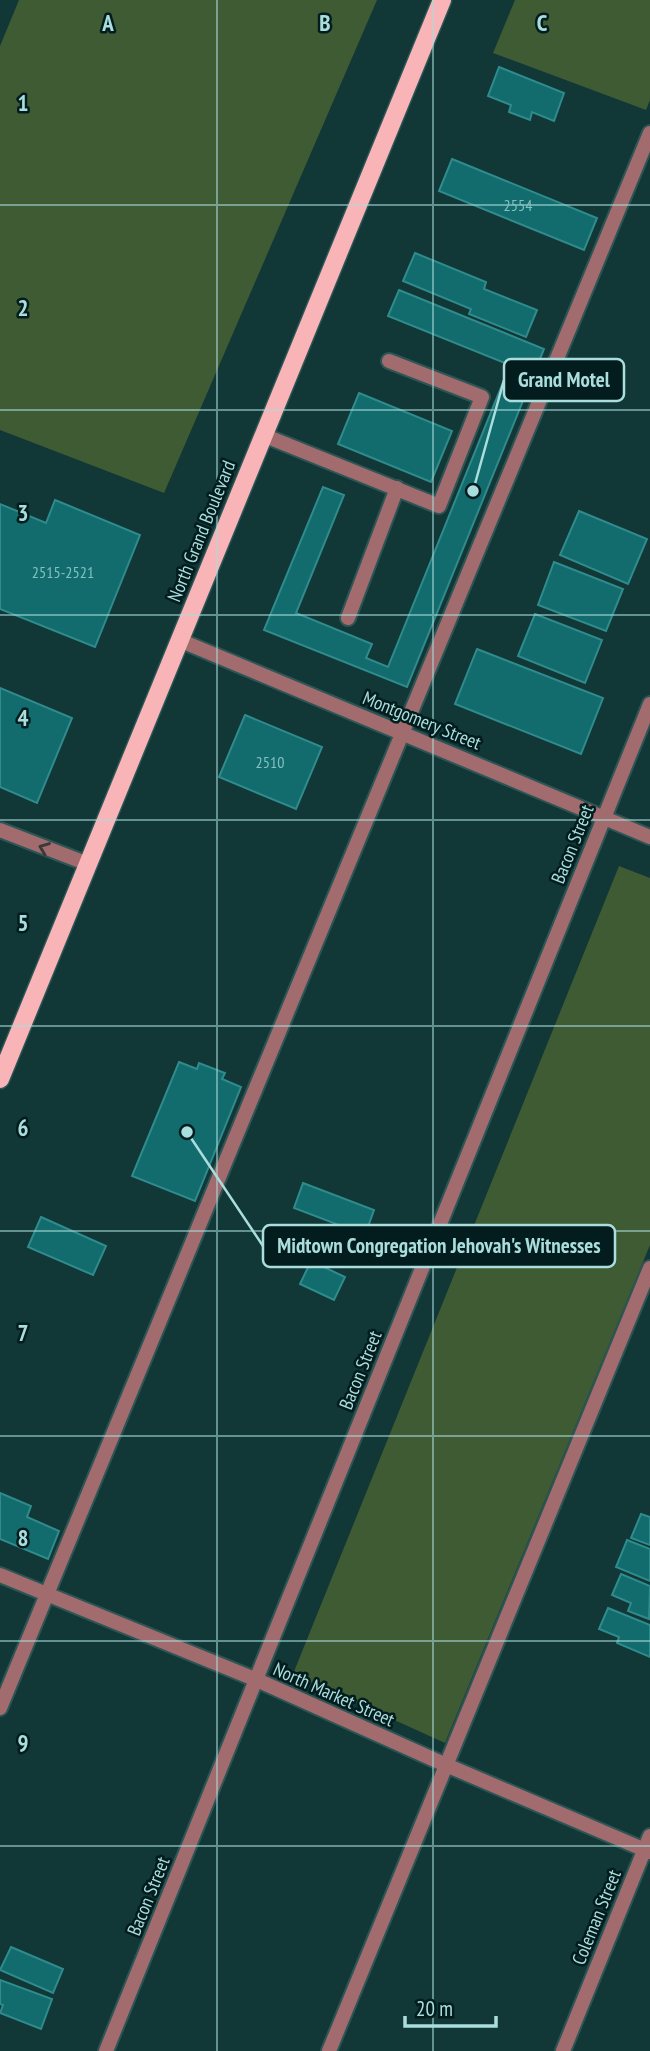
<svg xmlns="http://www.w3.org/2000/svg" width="650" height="2051" viewBox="0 0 650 2051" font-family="'PT Sans Narrow',sans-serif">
	<rect width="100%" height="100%" fill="#113737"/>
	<g fill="#3f5b33">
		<polygon points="19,0 377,0 164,493 0,430 0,46"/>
		<polygon points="515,0 650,0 650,100 646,110 493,53"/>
		<polygon points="619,866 650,878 650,1245 445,1743 293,1674"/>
	</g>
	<g fill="#126b6c" stroke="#308b8c" stroke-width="2">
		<polygon points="499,67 564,93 554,121 532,112 530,120 509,112 511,105 488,96"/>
		<polygon points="452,159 597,218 584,250 439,191"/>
		<polygon points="415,253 486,282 484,289 537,310 526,337 469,314 471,309 403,281"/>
		<polygon points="399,290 544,349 407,687 264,630 323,487 344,495 296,613 372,644 366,658 388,667 510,365 388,316"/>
		<polygon points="359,393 452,431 431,482 338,444"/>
		<polygon points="55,500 140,535 95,647 0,609 0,504 46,523"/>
		<polygon points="579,511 647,539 628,584 560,555"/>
		<polygon points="554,562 623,589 606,631 538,605"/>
		<polygon points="535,614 602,640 585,683 518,656"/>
		<polygon points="477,649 603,698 581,754 455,704"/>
		<polygon points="0,688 72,718 37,803 0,787"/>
		<polygon points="245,715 322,747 296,809 219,777"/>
		<polygon points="179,1062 197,1069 199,1063 225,1073 222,1079 241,1087 195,1201 132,1176"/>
		<polygon points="303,1183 374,1210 365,1235 294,1208"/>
		<polygon points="41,1217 106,1246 93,1275 28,1247"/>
		<polygon points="311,1261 345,1277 334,1300 300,1284"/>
		<polygon points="0,1493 31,1506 27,1517 59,1531 48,1559 0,1539"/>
		<polygon points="641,1514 650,1517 650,1545 631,1538"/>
		<polygon points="627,1540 650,1549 650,1581 616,1567"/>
		<polygon points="621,1574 650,1586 649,1619 628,1611 631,1603 612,1595"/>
		<polygon points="608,1608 650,1625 650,1657 617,1643 619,1637 599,1629"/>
		<polygon points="11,1947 63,1969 53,1993 0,1970"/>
		<polygon points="0,1980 52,1999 41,2029 0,2013 3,2005 0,2004"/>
	</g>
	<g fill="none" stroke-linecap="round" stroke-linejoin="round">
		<defs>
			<g id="service">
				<polyline points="263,435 439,506 482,397 389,361"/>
				<polyline points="348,618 397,488"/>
				<polyline points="0,1708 650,133"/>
				<polyline points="329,2051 650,1268"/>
			</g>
			<g id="minor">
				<polyline points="179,640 650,837"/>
				<polyline points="0,830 88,864"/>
				<polyline points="0,1575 257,1680 446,1765 650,1852"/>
				<polyline points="106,2051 650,704"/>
				<polyline points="563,2051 650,1836"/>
			</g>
			<polyline id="primary" points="0,1079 442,0"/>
		</defs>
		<use href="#service" stroke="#2d5555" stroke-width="18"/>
		<use href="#minor" stroke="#2d5555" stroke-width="18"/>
		<use href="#primary" stroke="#2d5555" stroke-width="21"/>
		<use href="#service" stroke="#a26b6e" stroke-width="14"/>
		<use href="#minor" stroke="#a26b6e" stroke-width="14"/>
		<use href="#primary" stroke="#f8b4b6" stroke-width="18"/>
	</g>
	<defs><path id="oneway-chevron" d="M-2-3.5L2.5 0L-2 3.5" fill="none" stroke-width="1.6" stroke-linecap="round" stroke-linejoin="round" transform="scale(1.75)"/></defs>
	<use stroke="#3b3839" href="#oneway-chevron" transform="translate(44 848) rotate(-159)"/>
	<path fill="none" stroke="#add" stroke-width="2" stroke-opacity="0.55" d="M217,0V2051M433,0V2051M0,205H650M0,410H650M0,615H650M0,820H650M0,1026H650M0,1231H650M0,1436H650M0,1641H650M0,1846H650"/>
	<g text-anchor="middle" stroke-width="5" stroke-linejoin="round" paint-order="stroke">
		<g font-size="16" fill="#84c0c1">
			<text x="518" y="211">2554</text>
			<text x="63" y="578">2515-2521</text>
			<text x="270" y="768">2510</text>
		</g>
		<g font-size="19" fill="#add" stroke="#031c1d">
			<text transform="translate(201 531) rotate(-68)" y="7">North Grand Boulevard</text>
			<text transform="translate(422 720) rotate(22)" y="7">Montgomery Street</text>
			<text transform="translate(572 844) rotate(-68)" y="7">Bacon Street</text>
			<text transform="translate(360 1370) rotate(-68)" y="7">Bacon Street</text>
			<text transform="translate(334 1694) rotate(24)" y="7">North Market Street</text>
			<text transform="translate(148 1896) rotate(-68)" y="7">Bacon Street</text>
			<text transform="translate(596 1917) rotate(-68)" y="7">Coleman Street</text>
		</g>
	</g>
	<g font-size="23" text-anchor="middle" font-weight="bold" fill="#add" stroke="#031c1d" stroke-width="5" stroke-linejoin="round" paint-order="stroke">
		<text x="108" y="31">A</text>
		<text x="325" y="31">B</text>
		<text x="542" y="31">C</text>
		<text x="23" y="111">1</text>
		<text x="23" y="316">2</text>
		<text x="23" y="521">3</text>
		<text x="23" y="726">4</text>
		<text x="23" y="931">5</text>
		<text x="23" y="1136">6</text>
		<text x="23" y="1341">7</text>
		<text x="23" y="1546">8</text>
		<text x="23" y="1751">9</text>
	</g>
	<path fill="none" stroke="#add" stroke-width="2.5" d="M473 491L504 380M187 1132L263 1246"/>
	<g fill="#add" stroke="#031c1d" stroke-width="2.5">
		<circle cx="473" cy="491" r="7"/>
		<circle cx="187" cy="1132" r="7"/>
	</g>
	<g fill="#031c1d" stroke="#add" stroke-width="2.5">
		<rect x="504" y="359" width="120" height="42" rx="7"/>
		<rect x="263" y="1225" width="352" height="42" rx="7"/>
	</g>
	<g font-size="21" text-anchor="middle" font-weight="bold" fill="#add">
		<text x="564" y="387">Grand Motel</text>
		<text x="439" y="1253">Midtown Congregation Jehovah's Witnesses</text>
	</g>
	<path d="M405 2016v10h91v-10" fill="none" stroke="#aadddd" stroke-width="3.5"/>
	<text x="416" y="2016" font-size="21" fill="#aadddd" stroke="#031c1d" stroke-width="5" paint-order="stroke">20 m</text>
</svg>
